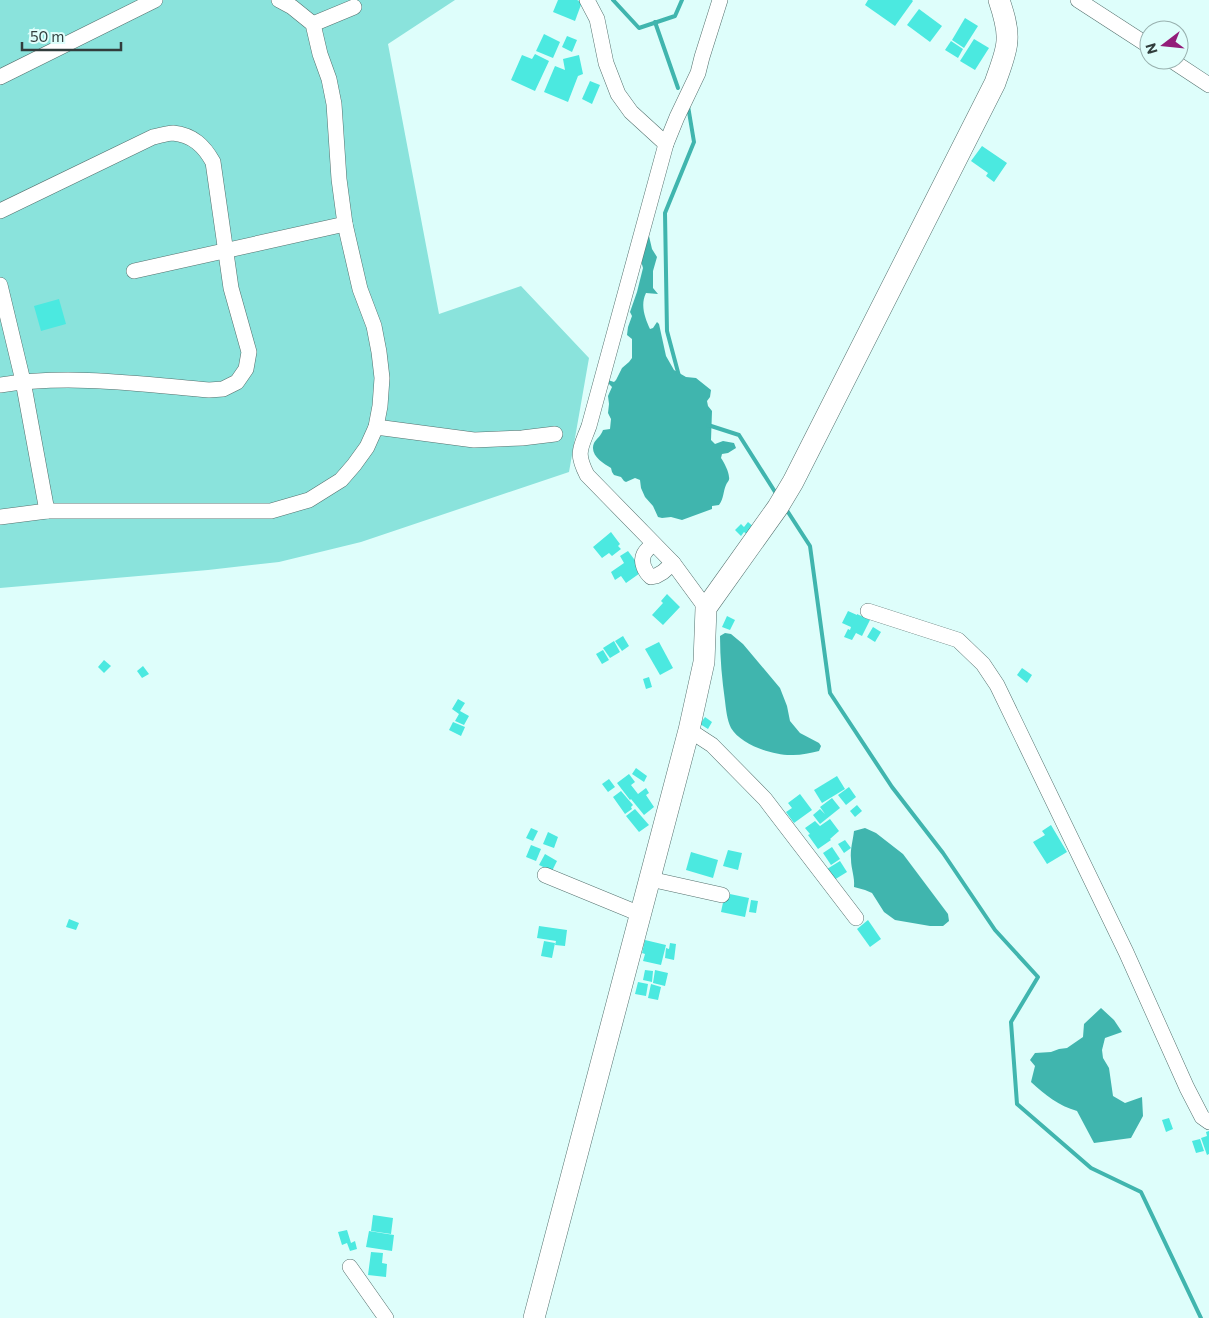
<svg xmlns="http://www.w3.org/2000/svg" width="1209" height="1318" viewBox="0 0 1209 1318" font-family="Commissioner,sans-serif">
	<rect width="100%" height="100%" fill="#defefb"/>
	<polygon fill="#8ae3dc" points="0,0 455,0 388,44 439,314 521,286 589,358 569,472 361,542 279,562 208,570 0,588"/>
	<g fill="#40b5ae">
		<path d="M643,235L649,236L652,249L657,257L653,271V288L658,294L646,293C640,305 645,318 650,329L653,328L657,322L659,324L666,356L674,370L686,377L696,378L711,390L710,397L707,401L708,406L712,411L711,440L715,444L723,441L734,443L736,448L728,453L722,454L721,458C724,462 729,472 729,477C730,481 727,482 726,485C723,492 724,498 719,505L712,506V509L682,520L671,517L662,518L658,517L653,506L645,497L641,488L640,480L635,478L626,482L624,481L621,477L614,475L612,472L611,468C603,463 589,455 594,443C597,438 601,436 603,430L610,429L611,419L608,413L609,404L608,396L612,387L608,383V380L614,382L616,380L622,368L629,362L632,358V339L627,335L628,327L632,316L630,312L637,292L643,268L639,254Z"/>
		<path d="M725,633L731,634L743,644L780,688L787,706L790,721L800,733L819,743L821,746L819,751C810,753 802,755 793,755C774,756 741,745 731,728C727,720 726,709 725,701C722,680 720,658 720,636Z"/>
		<path d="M865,828L876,833L903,854L948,914L949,921L943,926H930L895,920L884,912L872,893L865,890L854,887C855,877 851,869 851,859C850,850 853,840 854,831Z"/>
		<path d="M1101,1008L1114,1020L1122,1032L1105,1038L1102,1050L1103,1058L1109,1068L1113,1096L1125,1103L1142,1097L1143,1116L1131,1138L1094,1143L1077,1111C1059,1106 1045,1095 1031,1082L1035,1066L1030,1060L1035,1053L1051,1052L1059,1049L1067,1048L1083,1037L1084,1024Z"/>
	</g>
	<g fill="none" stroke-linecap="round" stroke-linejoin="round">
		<g stroke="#40b5ae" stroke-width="4">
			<polyline points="613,0 639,28 675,16 682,0"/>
			<polyline points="655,22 678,88"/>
			<polyline points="679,376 667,331 665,213 694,142 688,106"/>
			<polyline points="708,425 739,435 777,495"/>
			<polyline points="786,509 810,546 830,693 892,787 943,853 995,930 1038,977 1011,1022 1017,1104 1091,1168 1141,1192 1201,1318"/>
		</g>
	</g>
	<g fill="#4be9e0">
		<polygon points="558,0 577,0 582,2 575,21 553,12"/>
		<polygon points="868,0 912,0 913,1 895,26 865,5"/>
		<polygon points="919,9 942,26 930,42 907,25"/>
		<polygon points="965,18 978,26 964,48 952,40"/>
		<polygon points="544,34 560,42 553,58 536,51"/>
		<polygon points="567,36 577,40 572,52 562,47"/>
		<polygon points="974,39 989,48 975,70 960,61"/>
		<polygon points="951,41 963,49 958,58 945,50"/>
		<polygon points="535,54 549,61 535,91 511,80 522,55 532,59"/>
		<polygon points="579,55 583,74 578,76 568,102 544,92 555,66 565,70 563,59"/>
		<polygon points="590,81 600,85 592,104 582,99"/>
		<polygon points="982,146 1007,163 994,182 986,176 988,173 971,161"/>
		<polygon points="59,299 66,324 41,331 34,306"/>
		<polygon points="748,522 755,528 749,536 744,532 741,536 735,530 741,524 744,527"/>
		<polygon points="611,532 620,544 618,546 621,549 612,556 609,553 602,558 593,547"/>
		<polygon points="628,551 643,571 626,583 621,576 615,580 611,572 624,563 620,556"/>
		<polygon points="667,594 680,607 663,625 652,615 663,603 661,601"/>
		<polygon points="848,611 857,615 857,614 870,620 862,636 856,633 852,640 844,637 848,629 850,630 851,627 842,623"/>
		<polygon points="727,616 735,620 730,630 722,627"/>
		<polygon points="873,627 881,632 875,642 867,637"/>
		<polygon points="623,636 629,646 622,651 615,641"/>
		<polygon points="614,641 620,652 610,658 603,648"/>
		<polygon points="659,642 673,668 660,675 645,649"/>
		<polygon points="603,650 609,660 602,664 596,654"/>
		<polygon points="104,660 111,666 104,673 98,667"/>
		<polygon points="143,666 149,674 142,678 137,671"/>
		<polygon points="1022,668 1032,675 1027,683 1017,675"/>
		<polygon points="649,677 652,687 646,689 643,679"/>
		<polygon points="458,699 465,703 460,711 469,716 464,725 455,721 459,714 452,709"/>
		<polygon points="705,717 712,722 708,729 700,724"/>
		<polygon points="453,722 465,727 461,736 449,730"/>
		<polygon points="636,768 647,776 644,782 632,774"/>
		<polygon points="629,774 635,782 631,785 638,794 646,788 649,793 646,795 654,807 644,815 631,799 630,800 617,783"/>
		<polygon points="837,776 845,789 822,803 814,790"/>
		<polygon points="609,779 615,787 608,792 602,784"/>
		<polygon points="849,787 856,797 846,805 838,795"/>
		<polygon points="621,791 633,805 631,807 632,809 625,814 613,797"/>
		<polygon points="800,794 812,810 794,823 786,812 792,808 788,803"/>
		<polygon points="832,798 840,808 820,824 813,815 820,809 825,814 820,807"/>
		<polygon points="857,805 862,811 855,817 850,811"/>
		<polygon points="635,809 649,825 639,832 626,816"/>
		<polygon points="830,819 839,831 830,839 831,840 818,849 808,835 810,834 805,828 815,821 820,826"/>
		<polygon points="1051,825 1067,852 1047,864 1033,842 1045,835 1042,831"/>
		<polygon points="531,828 538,831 533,841 526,838"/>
		<polygon points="548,832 558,837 554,848 543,844"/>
		<polygon points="845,840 851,848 844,853 838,844"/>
		<polygon points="531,845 541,849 536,861 526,857"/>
		<polygon points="832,847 840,859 831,865 823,853"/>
		<polygon points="728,850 742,853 738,870 723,866"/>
		<polygon points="691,852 718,860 713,878 686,870"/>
		<polygon points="545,854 557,861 552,871 539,865"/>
		<polygon points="840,861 847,872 834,880 827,869"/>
		<polygon points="725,893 749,898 745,917 721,912"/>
		<polygon points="751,900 758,901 756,913 749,912"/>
		<polygon points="69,919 79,923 76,930 66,927"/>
		<polygon points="868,920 881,939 870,947 857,929"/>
		<polygon points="539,926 567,930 565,946 555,945 556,941 537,938"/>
		<polygon points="645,940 666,945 661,965 643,961 645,954 642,953"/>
		<polygon points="544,941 555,943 552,958 541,956"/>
		<polygon points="670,943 676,944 674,960 665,958 666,948 669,949"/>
		<polygon points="645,970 653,971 652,982 643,980"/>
		<polygon points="655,970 668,973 665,986 653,983"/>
		<polygon points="638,982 648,984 646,996 635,994"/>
		<polygon points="651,984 661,987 658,1000 648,998"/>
		<polygon points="1169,1118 1173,1129 1166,1132 1162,1120"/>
		<polygon points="1209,1131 1209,1154 1207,1155 1201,1138 1207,1136 1206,1132"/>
		<polygon points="1200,1139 1204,1151 1196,1153 1192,1141"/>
		<polygon points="373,1215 393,1218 391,1234 371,1231"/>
		<polygon points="347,1230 351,1243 355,1241 357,1249 350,1251 347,1243 342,1245 338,1232"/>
		<polygon points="369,1231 394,1235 392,1251 366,1247"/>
		<polygon points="371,1252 383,1253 382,1263 387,1264 386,1277 368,1275"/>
	</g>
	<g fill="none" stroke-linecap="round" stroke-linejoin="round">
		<defs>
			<g id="street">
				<polyline points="587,0 597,19 606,63 618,94 631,112 666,144"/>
				<polyline points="1078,0 1149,46"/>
				<polyline points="313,24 354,7"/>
				<polyline points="1171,60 1209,85"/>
				<polyline points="0,77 155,0"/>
				<path d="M0,211L153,137C159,136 167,133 173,133C193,135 204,146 213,162L231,288L249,352L246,369L237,382L223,389L209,390C140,384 69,374 0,385"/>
				<polyline points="134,271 345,224"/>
				<polyline points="0,285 23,381 47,511"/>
				<polyline points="376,427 474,440 522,438 555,434"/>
				<polyline points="0,517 47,511 271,511 309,500 341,480 354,465 367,447 376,427 380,406 382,378 379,352 374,326 360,289 345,224 339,179 334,104 329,79 320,54 313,24 292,7 279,0"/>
				<path d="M653,544C651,546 646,550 644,554C640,562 645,572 651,577L656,576L663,572L673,563"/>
				<path d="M706,608L673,563L587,475C575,452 581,448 589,426L666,144L677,117L698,73L702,57L720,0"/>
				<polyline points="868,611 958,640 983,664 997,685 1126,952 1187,1088 1202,1117 1209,1122"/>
				<polyline points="689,730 712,745 765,799 856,918"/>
				<polyline points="545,875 640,914"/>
				<polyline points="650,879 722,895"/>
				<polyline points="350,1267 386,1318"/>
			</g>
			<path id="secondary" d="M534,1318L689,730L704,662L706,608L778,507L793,482L995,83C999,71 1007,52 1007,40C1008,27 1003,12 999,0"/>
		</defs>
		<use href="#street" stroke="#55716e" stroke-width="16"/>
		<use href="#secondary" stroke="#55716e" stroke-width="22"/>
		<use href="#street" stroke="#fff" stroke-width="15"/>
		<use href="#secondary" stroke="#fff" stroke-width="21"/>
	</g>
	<g transform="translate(1164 45) rotate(254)"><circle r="24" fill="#defefb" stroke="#99b1af"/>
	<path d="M0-4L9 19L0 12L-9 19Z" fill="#931c79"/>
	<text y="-8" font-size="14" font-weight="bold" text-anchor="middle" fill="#313d3c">N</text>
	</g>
	<path d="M22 42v8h99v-8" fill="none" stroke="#313d3c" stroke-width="2.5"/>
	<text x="30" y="42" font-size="15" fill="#313d3c" stroke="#defefb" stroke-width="4" paint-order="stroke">50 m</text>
</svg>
